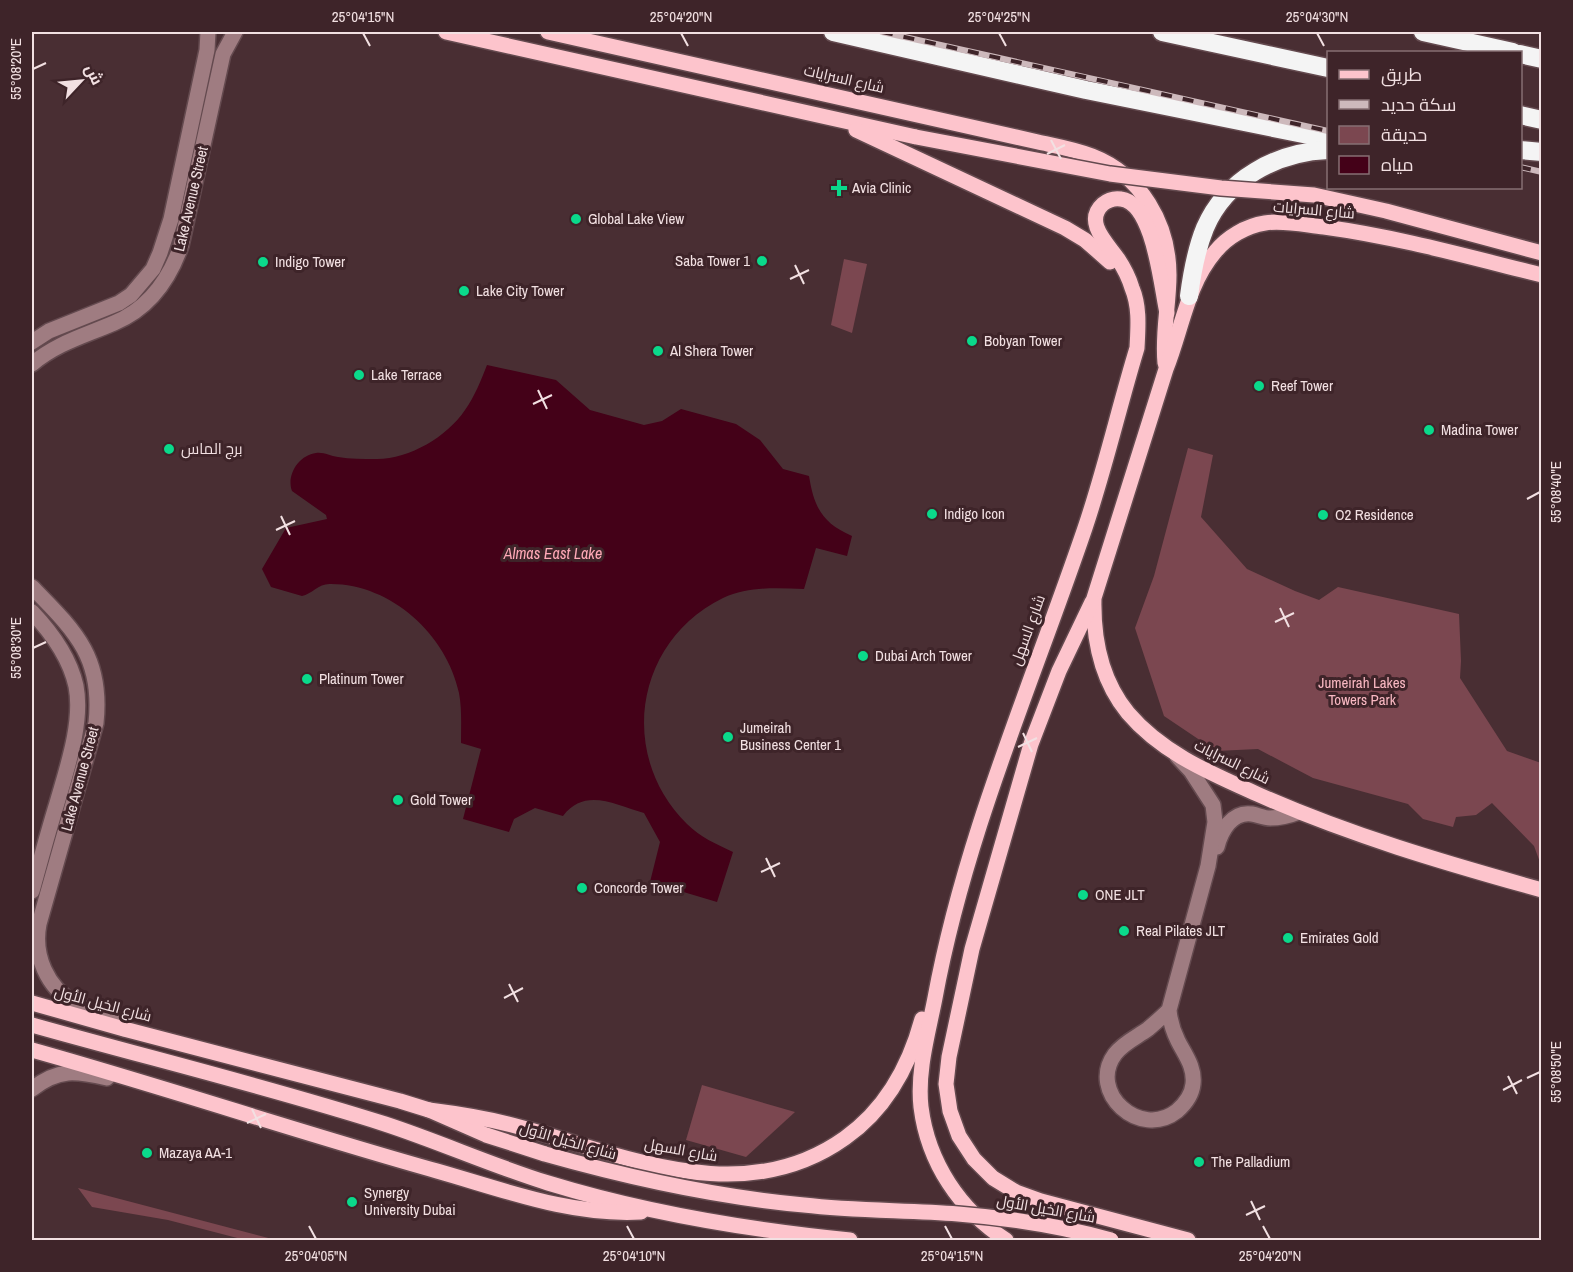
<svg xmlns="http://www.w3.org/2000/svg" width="1573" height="1272" viewBox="0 0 1573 1272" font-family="'Archivo Narrow',Cairo,sans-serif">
	<rect width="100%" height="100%" fill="#492e33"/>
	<g fill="#7b4750">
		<polygon points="844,259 867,264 852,333 831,325"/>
		<polygon points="1188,448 1213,455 1201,517 1247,569 1295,591 1319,600 1338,587 1459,614 1461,661 1460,678 1507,751 1541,763 1541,865 1534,846 1492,803 1476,815 1456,817 1453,827 1423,819 1408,804 1313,778 1258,749 1216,751 1164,716 1135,628 1154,576"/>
		<polygon points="702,1085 795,1112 746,1157 686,1140"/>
		<polygon points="78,1188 276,1240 245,1240 168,1220 92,1207"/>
	</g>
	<path fill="#440118" d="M487,365L556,380L590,410L644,425L662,421L681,409L736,424L760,440L783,469L809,476C814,507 822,523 852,536L847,556L816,548L804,589C777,588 749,586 723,598C635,641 617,755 687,824C700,837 716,844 733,852L717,902L650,882L660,842L644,813C615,805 585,787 563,816L535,808L514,819L509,832L463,819L481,749L461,743C461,727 462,709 459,693C447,635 391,584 331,584C319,583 312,594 302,596L271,587L262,569L286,528L327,519L326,515L292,491C286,475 299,455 316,453C324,452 330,456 338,457C350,459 363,459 375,459C408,460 447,437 465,410C475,396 481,380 487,365Z"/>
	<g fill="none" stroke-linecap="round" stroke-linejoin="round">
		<defs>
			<g id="minor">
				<polyline points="32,342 49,331 119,303 131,295 153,269 160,253 171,219 207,50 208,32"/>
				<path d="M32,364C57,343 84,336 114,323C148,309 169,280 181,246L223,54L235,32"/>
				<path d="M32,587C75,631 103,657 96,723L39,924C33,955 47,988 75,1003C94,1013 108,1011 124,1029"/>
				<path d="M32,612C51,632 70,659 76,686C83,722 67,768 57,803C48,832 40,862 32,891"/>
				<path d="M1217,847C1221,831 1232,811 1252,814C1258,815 1264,818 1270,818C1280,818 1289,816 1299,812"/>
				<path d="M1169,1010C1162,1017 1155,1023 1148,1029C1137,1037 1123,1043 1115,1054C1087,1092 1140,1140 1177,1111C1185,1104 1192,1094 1193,1084C1195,1067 1185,1055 1178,1041C1173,1031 1170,1021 1169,1010L1208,866L1215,822L1213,805L1191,771L1177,756"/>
				<path d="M32,1089C59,1068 76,1071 107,1078"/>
			</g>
			<g id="major">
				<polyline points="446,32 916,137"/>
				<path d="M548,32L1038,142C1056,146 1074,149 1092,156C1141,175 1169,224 1169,275C1169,305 1162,333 1165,363"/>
				<polyline points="856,130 1065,228 1085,240 1110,262"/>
				<path d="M1542,275C1469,257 1398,237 1324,227C1305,225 1284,220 1265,223C1246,226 1227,237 1215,252C1187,285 1182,329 1166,369L1094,598C1093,638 1101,680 1128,713C1162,753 1210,773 1257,794C1349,835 1445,863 1542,890"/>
				<polyline points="1092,602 1059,671 1031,744 972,949 949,1057 946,1084 950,1111 959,1136 974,1159 993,1178 1016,1192 1041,1201 1188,1240"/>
				<polyline points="32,1003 124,1029 400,1101 429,1110 486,1135 545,1154"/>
				<path d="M32,1025C149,1058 269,1087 385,1124C440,1142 493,1166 548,1183C646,1213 749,1230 850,1240"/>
				<path d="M32,1050C168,1088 301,1133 437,1171C504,1190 571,1216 641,1212"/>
				<path d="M429,1110C461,1114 492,1119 523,1128C629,1157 744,1210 845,1138C886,1109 909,1067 922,1019"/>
				<path d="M1006,1240C960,1210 928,1163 921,1107C917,1071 928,1034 935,998C965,835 1032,684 1085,528C1105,469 1119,407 1137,348C1138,328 1140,307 1132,288C1129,278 1124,268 1118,259C1108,244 1083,222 1103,204C1108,200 1115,198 1121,199C1154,203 1161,287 1167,313"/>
			</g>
			<g id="highway">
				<polyline points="833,32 1086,90 1328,139"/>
				<polyline points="1162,32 1328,68"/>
				<polyline points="1423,32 1513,52"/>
				<polyline points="1520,54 1542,59"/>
				<polyline points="1520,115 1542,120"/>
				<polyline points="1520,150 1542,152"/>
				<path d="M1189,296C1192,273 1196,250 1205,228C1226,179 1277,152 1328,150"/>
			</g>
		</defs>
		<use href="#minor" stroke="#644a4f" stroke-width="18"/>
		<use href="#major" stroke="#644a4f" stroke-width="18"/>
		<use href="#highway" stroke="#644a4f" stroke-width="21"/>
		<use href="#minor" stroke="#9f7c81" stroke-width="15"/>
		<use href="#major" stroke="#fdc4cc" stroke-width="15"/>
		<use href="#highway" stroke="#f4f4f4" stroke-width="18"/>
		<defs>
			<g id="rail">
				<polyline points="882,32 1328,131"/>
				<polyline points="1520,167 1542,172"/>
			</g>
		</defs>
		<use href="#rail" stroke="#cdb9bc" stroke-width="6"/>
		<use href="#rail" stroke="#3e2429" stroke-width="4" stroke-dasharray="11" stroke-linecap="butt"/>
		<defs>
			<g id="major-bridge">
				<polyline points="916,137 1110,174 1221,188 1314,195 1386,211 1542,253"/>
				<path d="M545,1154C630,1178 716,1197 804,1205C855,1211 907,1210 958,1214C1009,1218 1061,1226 1111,1240"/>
			</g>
		</defs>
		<use href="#major-bridge" stroke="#644a4f" stroke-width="18" stroke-linecap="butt"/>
		<use href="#major-bridge" stroke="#fdc4cc" stroke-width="15"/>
	</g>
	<path fill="none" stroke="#f2e0e2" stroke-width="2" d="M363,33L370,46M681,33L688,46M999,33L1006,46M1317,33L1324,46M33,69L46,63M1051,140L1061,159M1047,154L1065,145M795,265L804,284M790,279L809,270M538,390L547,409M533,404L552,395M1527,499L1540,492M281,516L290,535M276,530L295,521M1280,608L1289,627M1275,622L1294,613M33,648L46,642M1023,733L1032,752M1018,747L1037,738M766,858L775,877M761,872L780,863M509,984L518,1002M504,998L523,988M1508,1076L1517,1094M1527,1078L1540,1072M1503,1090L1522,1080M252,1109L261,1128M247,1123L266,1114M1251,1201L1260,1220M1246,1215L1265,1206M309,1226L316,1239M627,1226L634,1239M945,1226L952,1239M1263,1226L1270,1239"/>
	<g fill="#0ad98b" stroke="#3e2429" stroke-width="2">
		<path d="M836 179h6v6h6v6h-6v6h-6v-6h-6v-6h6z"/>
		<circle cx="576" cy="219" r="6"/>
		<circle cx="762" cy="261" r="6"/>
		<circle cx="263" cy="262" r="6"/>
		<circle cx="464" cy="291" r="6"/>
		<circle cx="972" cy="341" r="6"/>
		<circle cx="658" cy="351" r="6"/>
		<circle cx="359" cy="375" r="6"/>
		<circle cx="1259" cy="386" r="6"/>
		<circle cx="1429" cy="430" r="6"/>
		<circle cx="169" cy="449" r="6"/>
		<circle cx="932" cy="514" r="6"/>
		<circle cx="1323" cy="515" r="6"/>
		<circle cx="863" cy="656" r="6"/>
		<circle cx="307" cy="679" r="6"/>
		<circle cx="728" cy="737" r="6"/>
		<circle cx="398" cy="800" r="6"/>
		<circle cx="582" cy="888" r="6"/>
		<circle cx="1083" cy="895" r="6"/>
		<circle cx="1124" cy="931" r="6"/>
		<circle cx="1288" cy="938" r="6"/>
		<circle cx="147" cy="1153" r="6"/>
		<circle cx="1199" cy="1162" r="6"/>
		<circle cx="352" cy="1202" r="6"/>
	</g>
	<g text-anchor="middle" stroke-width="6" stroke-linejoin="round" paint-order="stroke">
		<g font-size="15" fill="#f2e0e2" stroke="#3e2429">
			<text transform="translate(844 79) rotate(13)" y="5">شارع السرايات</text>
			<text transform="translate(191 199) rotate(-77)" y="5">Lake Avenue Street</text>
			<text transform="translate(1314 210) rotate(5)" y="5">شارع السرايات</text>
			<text transform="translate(1028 630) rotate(-70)" y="5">شارع السهل</text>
			<text transform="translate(1232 762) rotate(26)" y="5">شارع السرايات</text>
			<text transform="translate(80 779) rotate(-75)" y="5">Lake Avenue Street</text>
			<text transform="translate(103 1004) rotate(15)" y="5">شارع الخيل الأول</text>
			<text transform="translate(568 1141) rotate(16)" y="5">شارع الخيل الأول</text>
			<text transform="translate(681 1150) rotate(10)" y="5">شارع السهل</text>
			<text transform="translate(1046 1209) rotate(10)" y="5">شارع الخيل الأول</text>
		</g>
		<g font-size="15" fill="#f2e0e2" stroke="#3e2429" text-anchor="start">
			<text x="852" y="193">Avia Clinic</text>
			<text x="588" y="224">Global Lake View</text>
			<text x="750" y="266" text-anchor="end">Saba Tower 1</text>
			<text x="275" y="267">Indigo Tower</text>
			<text x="476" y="296">Lake City Tower</text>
			<text x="984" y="346">Bobyan Tower</text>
			<text x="670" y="356">Al Shera Tower</text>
			<text x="371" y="380">Lake Terrace</text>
			<text x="1271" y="391">Reef Tower</text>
			<text x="1441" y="435">Madina Tower</text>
			<text x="181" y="454">برج الماس</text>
			<text x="944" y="519">Indigo Icon</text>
			<text x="1335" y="520">O2 Residence</text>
			<text x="875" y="661">Dubai Arch Tower</text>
			<text x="319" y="684">Platinum Tower</text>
			<text x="740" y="733">Jumeirah<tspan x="740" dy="17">Business Center 1</tspan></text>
			<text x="410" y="805">Gold Tower</text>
			<text x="594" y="893">Concorde Tower</text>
			<text x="1095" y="900">ONE JLT</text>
			<text x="1136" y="936">Real Pilates JLT</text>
			<text x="1300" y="943">Emirates Gold</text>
			<text x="159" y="1158">Mazaya AA-1</text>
			<text x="1211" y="1167">The Palladium</text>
			<text x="364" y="1198">Synergy<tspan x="364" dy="17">University Dubai</tspan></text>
		</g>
		<g font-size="15" fill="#f9b8c2" stroke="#3e2429">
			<text x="1362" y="688">Jumeirah Lakes<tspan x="1362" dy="17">Towers Park</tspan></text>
		</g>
		<g font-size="16" font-style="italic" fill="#ffa9b7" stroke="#3e2429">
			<text x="553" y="559">Almas East Lake</text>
		</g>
	</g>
	<rect width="1573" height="1272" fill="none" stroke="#3e2429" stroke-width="66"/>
	<rect x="1327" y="51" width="195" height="138" fill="#3e2429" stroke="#866f73" stroke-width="1.5"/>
	<rect x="1339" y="70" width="30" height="9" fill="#fdc4cc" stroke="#866f73" stroke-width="1.5"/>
	<text x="1381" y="81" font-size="18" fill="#f2e0e2">طريق</text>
	<rect x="1339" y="100" width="30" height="9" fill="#cdb9bc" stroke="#866f73" stroke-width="1.5"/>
	<text x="1381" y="111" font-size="18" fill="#f2e0e2">سكة حديد</text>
	<rect x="1339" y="126" width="30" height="18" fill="#7b4750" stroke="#866f73" stroke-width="1.5"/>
	<text x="1381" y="141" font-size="18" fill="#f2e0e2">حديقة</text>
	<rect x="1339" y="156" width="30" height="18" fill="#440118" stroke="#866f73" stroke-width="1.5"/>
	<text x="1381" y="171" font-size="18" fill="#f2e0e2">مياه</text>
	<g transform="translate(81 81) rotate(64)" stroke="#3e2429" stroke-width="4.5" paint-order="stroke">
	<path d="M0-4.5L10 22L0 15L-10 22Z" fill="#f2e0e2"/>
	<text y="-9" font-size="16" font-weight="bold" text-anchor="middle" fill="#f2e0e2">ش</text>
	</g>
	<rect x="33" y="33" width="1507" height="1206" fill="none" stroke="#f2e0e2" stroke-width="2"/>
	<g font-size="15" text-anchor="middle" fill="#f2e0e2">
		<text x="363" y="22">25°04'15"N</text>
		<text x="681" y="22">25°04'20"N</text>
		<text x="999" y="22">25°04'25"N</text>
		<text x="1317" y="22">25°04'30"N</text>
		<text transform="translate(16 69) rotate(-90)" y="5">55°08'20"E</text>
		<text transform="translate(1556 492) rotate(-90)" y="5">55°08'40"E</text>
		<text transform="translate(16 648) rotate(-90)" y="5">55°08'30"E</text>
		<text transform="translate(1556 1072) rotate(-90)" y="5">55°08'50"E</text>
		<text x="316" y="1261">25°04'05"N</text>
		<text x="634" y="1261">25°04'10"N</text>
		<text x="952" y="1261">25°04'15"N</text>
		<text x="1270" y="1261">25°04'20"N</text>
	</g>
</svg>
